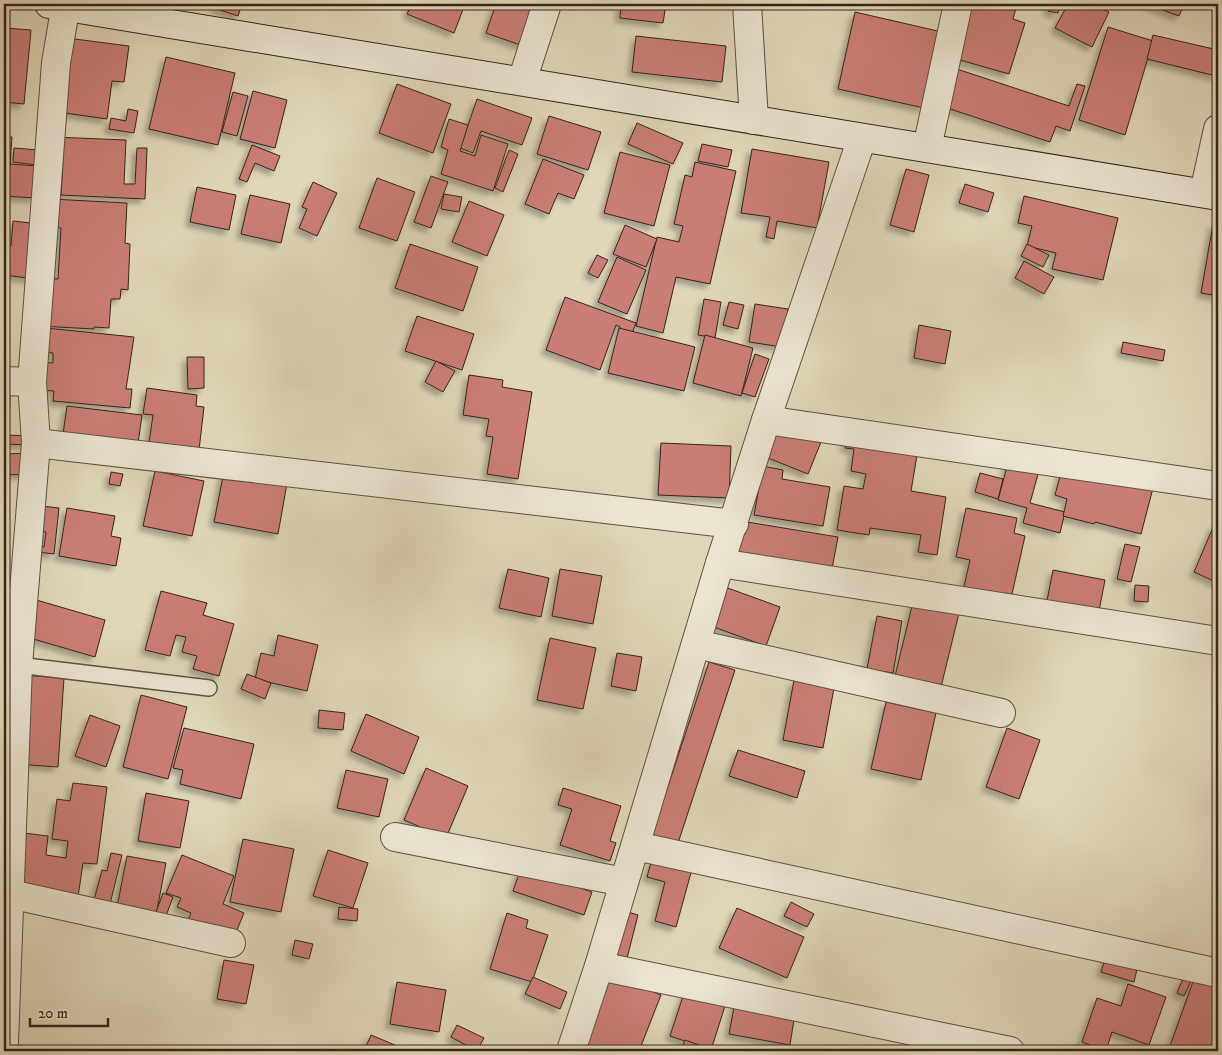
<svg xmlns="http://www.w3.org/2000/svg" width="1222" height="1055" viewBox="0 0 1222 1055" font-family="'IM FELL DW Pica',serif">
	<defs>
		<filter id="shadow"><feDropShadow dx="-4.5" dy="4.5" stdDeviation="2.5" flood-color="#0004"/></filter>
	</defs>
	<rect width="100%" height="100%" fill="#e0d7ba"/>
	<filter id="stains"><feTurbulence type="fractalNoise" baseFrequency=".004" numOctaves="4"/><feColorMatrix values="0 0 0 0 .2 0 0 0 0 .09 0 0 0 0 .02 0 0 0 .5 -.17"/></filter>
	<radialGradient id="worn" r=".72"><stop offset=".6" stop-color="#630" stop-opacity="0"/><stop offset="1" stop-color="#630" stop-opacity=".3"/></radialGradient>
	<g fill="#ca7d76" stroke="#34241c" filter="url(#shadow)">
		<polygon points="215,4 242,4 238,16 214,8"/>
		<polygon points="412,4 465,4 454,33 407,14"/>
		<polygon points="496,4 538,4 523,46 486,33"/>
		<polygon points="621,4 666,4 663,23 620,18"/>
		<polygon points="969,4 1017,4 1013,19 1025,23 1009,74 953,58"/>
		<polygon points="1050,4 1060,4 1058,13 1048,11"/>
		<polygon points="1068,4 1092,4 1109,12 1092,47 1055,28"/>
		<polygon points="1146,4 1184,4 1179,16"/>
		<polygon points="855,12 942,32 924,108 838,89"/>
		<polygon points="1108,27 1153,41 1125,135 1079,120"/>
		<polygon points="5,28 31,30 24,104 4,102"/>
		<polygon points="1153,35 1218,50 1218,66 1216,76 1147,59"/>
		<polygon points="636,36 726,46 722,82 632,72"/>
		<polygon points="67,38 129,46 124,82 112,81 107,119 65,113"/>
		<polygon points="166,57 235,73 218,145 149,129"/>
		<polygon points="954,68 1069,106 1077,84 1085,86 1070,131 1056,126 1050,142 941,106"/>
		<polygon points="397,84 451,104 433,153 379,133"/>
		<polygon points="253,91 287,100 275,148 240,139"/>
		<polygon points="233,92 248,96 237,136 222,132"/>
		<polygon points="477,99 532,118 522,145 481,131 473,153 460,148"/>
		<polygon points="128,109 138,111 134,133 109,129 111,118 126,121"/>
		<polygon points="549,116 601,132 588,170 537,154"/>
		<polygon points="449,119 468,125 460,151 475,156 481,135 508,144 493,191 441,174 448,150 441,147"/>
		<polygon points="637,123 683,143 673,164 628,144"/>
		<polygon points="4,136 12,137 10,164 37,166 35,198 4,196"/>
		<polygon points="53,137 126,140 124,184 135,184 137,148 147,148 145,199 61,195 63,162 52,162"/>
		<polygon points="702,144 732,150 728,167 698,161"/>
		<polygon points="252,145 280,156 274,171 255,163 247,182 239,179"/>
		<polygon points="14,148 38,150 37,165 13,162"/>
		<polygon points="752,149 829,162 817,228 777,221 774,239 766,237 770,217 741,213"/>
		<polygon points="509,150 518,154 503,192 495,188"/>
		<polygon points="620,152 670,165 654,226 604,213"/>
		<polygon points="543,159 584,175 574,199 558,193 549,214 525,204"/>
		<polygon points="695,162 736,171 710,284 676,277 663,333 636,326 657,237 679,242 683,226 674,224 685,175 692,177"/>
		<polygon points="906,169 929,175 914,232 890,225"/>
		<polygon points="431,176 448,182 431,228 414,222"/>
		<polygon points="377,178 415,192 397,241 359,228"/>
		<polygon points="313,182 337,193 317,236 299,228 307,209 302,207"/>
		<polygon points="965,184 994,193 988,212 959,203"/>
		<polygon points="197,187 236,195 229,230 190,222"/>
		<polygon points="444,194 462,197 459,212 441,209"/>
		<polygon points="250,195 290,204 281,243 241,234"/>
		<polygon points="1024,196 1118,218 1103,280 1052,269 1056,253 1027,246 1032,226 1018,223"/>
		<polygon points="51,199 127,203 125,243 130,244 128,290 121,289 120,299 111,299 109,328 94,327 94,329 40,326 43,278 58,279 61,228 50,227"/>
		<polygon points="469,201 504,215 487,256 452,242"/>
		<polygon points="13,221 40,224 35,279 4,275 4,245 11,246"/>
		<polygon points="1213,224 1218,225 1218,296 1201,293"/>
		<polygon points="625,225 657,239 646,267 613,254"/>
		<polygon points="410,244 478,267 463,311 395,288"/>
		<polygon points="1027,244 1049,255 1043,267 1021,256"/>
		<polygon points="597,255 608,260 598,278 588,273"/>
		<polygon points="617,257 646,270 627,314 598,302"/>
		<polygon points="1024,261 1054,277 1044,294 1015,278"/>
		<polygon points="565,297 636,323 631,336 619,331 620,327 616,325 600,370 546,350"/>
		<polygon points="704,299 721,302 715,338 698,335"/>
		<polygon points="729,302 744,305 738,329 723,325"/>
		<polygon points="755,304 788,309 782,347 749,342"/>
		<polygon points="417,316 474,334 462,370 405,351"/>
		<polygon points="919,325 951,331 945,364 914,358"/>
		<polygon points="46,328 134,337 126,389 132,389 130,408 53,401 54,391 40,390 42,362 53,363 53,353 43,352"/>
		<polygon points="619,328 695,347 684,391 608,373"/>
		<polygon points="705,335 753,348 741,396 693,383"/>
		<polygon points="1123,342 1165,350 1163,361 1121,353"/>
		<polygon points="755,354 769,359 755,397 742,393"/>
		<polygon points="187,357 204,357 204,388 188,389"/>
		<polygon points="436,361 455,371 443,392 425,382"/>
		<polygon points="469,375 503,380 502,387 532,392 518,479 487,474 493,437 486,436 489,419 463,415"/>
		<polygon points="147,388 197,395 196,406 204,407 199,450 149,443 153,415 143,414"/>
		<polygon points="4,390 10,390 9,433 4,433"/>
		<polygon points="67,406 142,415 137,451 62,441"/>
		<polygon points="777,424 821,442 808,474 763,456"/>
		<polygon points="6,435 31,436 31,445 5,444"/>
		<polygon points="847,438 918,449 911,491 946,497 937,555 918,552 921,535 870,528 869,535 837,530 844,486 863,489 866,474 851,471 854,449 845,448"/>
		<polygon points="661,443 731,446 729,498 658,495"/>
		<polygon points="31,453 32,474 4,475 4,454"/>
		<polygon points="1009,459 1040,467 1030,503 1065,512 1060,533 1023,523 1027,508 998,500"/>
		<polygon points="1063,465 1153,488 1141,534 1095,522 1094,524 1063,516 1067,499 1055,495"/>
		<polygon points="225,466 288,478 278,534 214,522"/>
		<polygon points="763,466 783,470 782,479 830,487 823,526 754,515"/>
		<polygon points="155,471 204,481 192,536 143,526"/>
		<polygon points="111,472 123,474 120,486 109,484"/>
		<polygon points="980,473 1003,479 998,499 975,492"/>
		<polygon points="42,506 59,508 54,554 37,552 38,546 44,547 46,532 39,531"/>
		<polygon points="67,508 115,516 111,536 121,538 116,566 59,556"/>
		<polygon points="966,508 1017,518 1014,533 1025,536 1010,603 962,595 970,560 956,557"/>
		<polygon points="735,520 838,537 832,569 729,552"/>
		<polygon points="1214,525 1218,527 1218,583 1194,572"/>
		<polygon points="1125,544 1140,547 1131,582 1117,579"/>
		<polygon points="508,569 549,578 541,617 499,608"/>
		<polygon points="560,569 602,576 593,624 552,616"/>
		<polygon points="1053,570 1105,580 1098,616 1046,606"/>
		<polygon points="4,577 11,577 10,604 4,604"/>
		<polygon points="1135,585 1149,586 1148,602 1134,601"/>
		<polygon points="725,587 780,607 766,646 711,626"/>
		<polygon points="161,591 207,603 203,615 234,624 219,676 193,669 197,656 182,652 186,637 176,635 170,656 145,650"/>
		<polygon points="914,598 960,609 941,687 895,676"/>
		<polygon points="33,599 105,620 95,657 23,636"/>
		<polygon points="877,616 902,621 893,673 867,669"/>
		<polygon points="278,635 318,645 307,691 255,679 261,653 274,656"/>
		<polygon points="550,638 596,648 583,709 537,700"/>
		<polygon points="617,653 642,657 636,691 611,686"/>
		<polygon points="709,662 735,670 678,843 652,835"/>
		<polygon points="247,674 271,683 265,699 241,689"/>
		<polygon points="21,675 64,678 58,767 16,764"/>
		<polygon points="794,680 834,688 823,748 783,740"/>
		<polygon points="141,695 187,707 168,779 123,767"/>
		<polygon points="886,702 936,713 921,780 871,769"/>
		<polygon points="319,710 345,713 343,730 318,728"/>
		<polygon points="366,714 419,737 404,774 351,751"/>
		<polygon points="90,715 120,726 106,767 75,756"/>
		<polygon points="184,728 254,744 241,799 180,784 183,770 173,768"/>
		<polygon points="1007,728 1040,740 1019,799 986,787"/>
		<polygon points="738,750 805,771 797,798 729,776"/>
		<polygon points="426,768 468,786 446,838 404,820"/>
		<polygon points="346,770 388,779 379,817 337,808"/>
		<polygon points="73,783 107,787 97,864 83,863 78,897 17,889 24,833 48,836 46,855 66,858 68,841 52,839 57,799 70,801"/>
		<polygon points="563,788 621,806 610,841 616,843 610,861 560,845 572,809 558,805"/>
		<polygon points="146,793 189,801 180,848 138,841"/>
		<polygon points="243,839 294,849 281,912 230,902"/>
		<polygon points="328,850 368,863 353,908 313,896"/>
		<polygon points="111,853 122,855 110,904 94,900 102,870 107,871"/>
		<polygon points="182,855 234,876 223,904 244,913 232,942 187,923 191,913 177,907 181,898 166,893"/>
		<polygon points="127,856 166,863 156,915 117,907"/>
		<polygon points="652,859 692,869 676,927 655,921 665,882 647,877"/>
		<polygon points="521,868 592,892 584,915 513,891"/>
		<polygon points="163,893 173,897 166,916 156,912"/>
		<polygon points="791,902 814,914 807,927 784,916"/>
		<polygon points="339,907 358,909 357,921 338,919"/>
		<polygon points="737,908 804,937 787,978 719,948"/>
		<polygon points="624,911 638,915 626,962 612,959"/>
		<polygon points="507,913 528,920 526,928 548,935 532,982 490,969"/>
		<polygon points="295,940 313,944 309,959 292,955"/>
		<polygon points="1106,956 1138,965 1134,982 1101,972"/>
		<polygon points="224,960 254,965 246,1004 217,999"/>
		<polygon points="608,974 661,995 639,1051 578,1051"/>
		<polygon points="1195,976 1218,984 1218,1051 1185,1051 1170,1046"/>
		<polygon points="533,977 567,992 560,1009 525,994"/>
		<polygon points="1183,978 1191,981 1184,996 1177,993"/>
		<polygon points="397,982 446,990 439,1032 390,1024"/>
		<polygon points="1128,984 1166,997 1149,1045 1112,1032 1106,1051 1082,1042 1097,998 1121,1006"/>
		<polygon points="684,993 725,1006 711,1050 670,1036"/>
		<polygon points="735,1002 795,1013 790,1045 729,1034"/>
		<polygon points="457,1025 484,1038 477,1051 451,1037"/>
		<polygon points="371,1035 409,1051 364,1051"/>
		<polygon points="685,1040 716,1051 681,1051"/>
	</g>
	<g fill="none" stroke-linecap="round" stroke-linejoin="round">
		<defs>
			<polyline id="lane" points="18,665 209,688"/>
			<g id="street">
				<polyline points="747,4 754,120"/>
				<polyline points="522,81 547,4"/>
				<polyline points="927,148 958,4"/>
				<polyline points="1204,193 1218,129"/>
				<polyline points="4,381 32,382"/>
				<polyline points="766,420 1218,486"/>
				<polyline points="36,443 734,524"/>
				<polyline points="720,563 1218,641"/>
				<polyline points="696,644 1001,713"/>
				<polyline points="395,837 624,882"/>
				<polyline points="636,846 1218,973"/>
				<polyline points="10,894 231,943"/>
				<polyline points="599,966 1010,1051"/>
				<polyline points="4,1043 18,665 36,443 32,382 56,63 66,4"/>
				<polyline points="571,1051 599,966 720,563 766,420 862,138"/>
			</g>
			<polyline id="secondary" points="49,4 1218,196"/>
		</defs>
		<use href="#lane" stroke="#5f5144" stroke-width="18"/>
		<use href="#street" stroke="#5f5144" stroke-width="30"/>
		<use href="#secondary" stroke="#34241c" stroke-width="30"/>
		<use href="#lane" stroke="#ebe5d2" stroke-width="15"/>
		<use href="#street" stroke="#ebe5d2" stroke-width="28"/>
		<use href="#secondary" stroke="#ebe5d2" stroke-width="28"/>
	</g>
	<rect width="1222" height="1055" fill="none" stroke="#e0d7ba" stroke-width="20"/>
	<rect x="5" y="5" width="1212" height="1045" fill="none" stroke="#34241c" stroke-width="2.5"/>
	<rect x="10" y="10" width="1202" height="1035" fill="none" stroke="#34241c"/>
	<path d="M30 1018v8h78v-8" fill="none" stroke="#34241c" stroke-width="2.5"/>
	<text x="38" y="1018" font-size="15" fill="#34241c" stroke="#ebe5d2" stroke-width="4" paint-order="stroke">20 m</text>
	<rect width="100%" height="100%" filter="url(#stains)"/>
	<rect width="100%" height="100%" fill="url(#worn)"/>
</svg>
